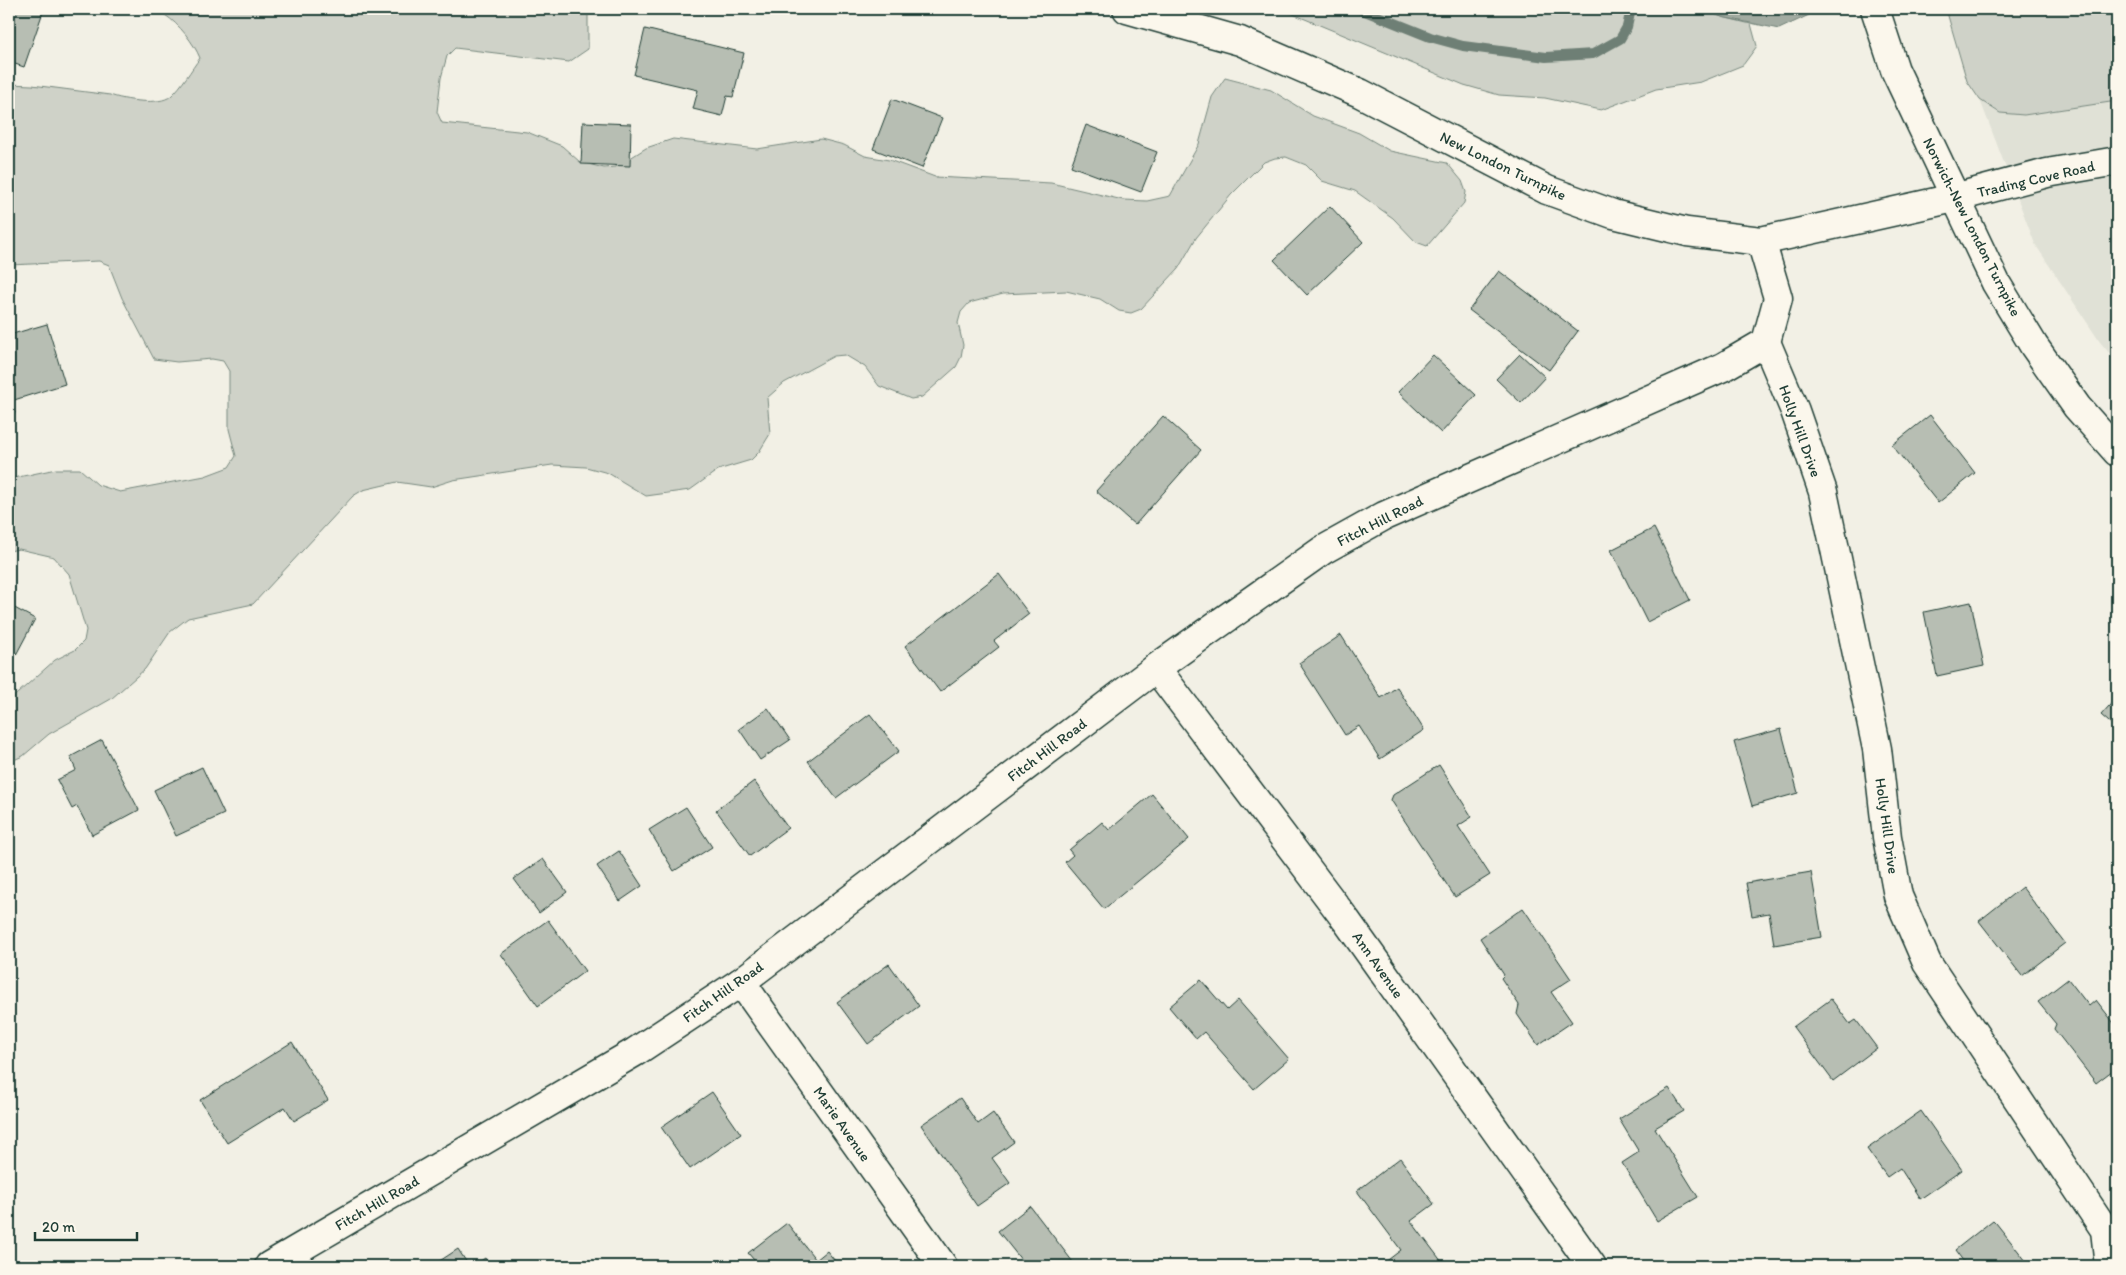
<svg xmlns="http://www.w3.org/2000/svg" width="2126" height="1275" viewBox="0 0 2126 1275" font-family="Itim,sans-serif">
	<rect width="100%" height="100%" fill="#f2f0e5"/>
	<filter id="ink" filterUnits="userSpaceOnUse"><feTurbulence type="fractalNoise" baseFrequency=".02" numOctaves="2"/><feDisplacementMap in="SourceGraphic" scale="10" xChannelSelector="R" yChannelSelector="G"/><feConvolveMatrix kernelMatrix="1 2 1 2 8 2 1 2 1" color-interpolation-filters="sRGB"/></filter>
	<g filter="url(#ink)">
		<polygon fill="#e0e1d6" points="1980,100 2000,113 2024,115 2117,101 2117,362 2100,342 2035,244"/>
		<g fill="#cfd2c8" stroke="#77887e">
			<path d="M146,9H588V49L569,62L455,48L447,56L441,78L437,112L442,123L527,132L562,146L580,162L604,168L616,167L646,148L673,139L757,149L821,139L844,145L865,156L889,160L935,177L1051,183L1123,200L1147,201L1170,196L1199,144L1212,97L1225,78L1271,90L1313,116L1359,133L1390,151L1447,163L1462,181L1466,192L1464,203L1427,246L1416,242L1393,218L1355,191L1322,181L1306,165L1286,157L1275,158L1264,162L1231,195L1196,238L1178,269L1141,309L1131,313L1119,311L1100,299L1066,291L1003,294L969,303L961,312L958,323L963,345L961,357L956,367L922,397L911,399L879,386L865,367L845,355L834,356L784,383L767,398L770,434L759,452L751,460L718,470L690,490L646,496L608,473L586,467L552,465L453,480L431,487L397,482L363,490L353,496L253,604L188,618L170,632L145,669L111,699L49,734L23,756L9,762V701L55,660L75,650L84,641L86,630L69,574L54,557L19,549L9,551V479L56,469H80L98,485L120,492L205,476L229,467L236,456L229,429V371L223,361L212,359L177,362L154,359L122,298L109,265L99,261L9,265V84L32,85L110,95C123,100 160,106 171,96C182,86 191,70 200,58C194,43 179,24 165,15C160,11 152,10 146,9Z"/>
			<polygon points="1281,9 1701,9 1722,17 1751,24 1757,46 1743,65 1701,82 1656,89 1601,110 1545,98 1499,95 1464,85"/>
			<polygon points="1946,9 2084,9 2117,18 2117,101 2024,115 2000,113 1980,100 1967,81"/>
		</g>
		<polygon fill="#a2aba1" stroke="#6e7f75" points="1701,9 1809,9 1809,15 1779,29 1722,17"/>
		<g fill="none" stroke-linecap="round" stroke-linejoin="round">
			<polyline stroke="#6e7f75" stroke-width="10" points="1360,9 1430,37 1463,46 1546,57 1593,54 1620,39 1627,27 1631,9"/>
		</g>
		<g fill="#b7beb3" stroke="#1f3d34">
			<polygon points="9,9 44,9 24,67 9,62"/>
			<polygon points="645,29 744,53 733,97 727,96 722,116 693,109 698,90 634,75"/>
			<polygon points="892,99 942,118 922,168 873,149"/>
			<polygon points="583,122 631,124 630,166 581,164"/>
			<polygon points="1086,125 1157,152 1141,192 1071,166"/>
			<polygon points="1330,206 1363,242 1307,295 1274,260"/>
			<polygon points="1499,271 1578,331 1549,370 1469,310"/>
			<polygon points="47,324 65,384 11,401 15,413 9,414 9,335"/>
			<polygon points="1520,354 1545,377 1521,403 1496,379"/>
			<polygon points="1433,355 1476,395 1441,433 1398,392"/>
			<polygon points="1930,415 1975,473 1938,503 1892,445"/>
			<polygon points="1163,416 1201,450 1135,525 1096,491"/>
			<polygon points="1654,528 1690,600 1647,622 1611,550"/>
			<polygon points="999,574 1029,614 994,641 999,647 940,692 905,646"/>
			<polygon points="1971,602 1984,666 1937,676 1924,612"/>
			<polygon points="9,605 35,619 9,668"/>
			<polygon points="1341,635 1381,698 1397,687 1424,730 1380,759 1359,726 1345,735 1299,663"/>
			<polygon points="2117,697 2117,729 2101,715"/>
			<polygon points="768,708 790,740 760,760 739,729"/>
			<polygon points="870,714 899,751 836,798 808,761"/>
			<polygon points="1781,729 1798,793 1752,806 1734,742"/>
			<polygon points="102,740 139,810 92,835 77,806 72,809 57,780 76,770 70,757"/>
			<polygon points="1439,765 1472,817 1458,826 1490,875 1455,897 1391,800 1393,795"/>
			<polygon points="202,767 224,814 176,836 154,790"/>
			<polygon points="754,781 788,828 750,856 716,810"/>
			<polygon points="1152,794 1189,839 1104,909 1065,862 1073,855 1069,850 1102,822 1109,830"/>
			<polygon points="686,807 712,847 674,871 649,830"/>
			<polygon points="619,851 642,886 620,901 597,866"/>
			<polygon points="543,859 567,892 539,913 514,879"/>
			<polygon points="1811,872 1822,937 1774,945 1769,913 1752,916 1746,883"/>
			<polygon points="2022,887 2065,943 2022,976 1979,921"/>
			<polygon points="1523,908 1571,979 1551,992 1572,1022 1538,1045 1517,1014 1519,1005 1501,978 1504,975 1480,938"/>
			<polygon points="548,920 585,971 538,1006 501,954"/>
			<polygon points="889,964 919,1006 868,1044 837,1002"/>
			<polygon points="2068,979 2089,1006 2096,1000 2117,1027 2117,1067 2096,1083 2054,1029 2056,1024 2038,1002"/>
			<polygon points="1201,980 1227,1010 1238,1000 1289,1059 1254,1089 1204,1032 1196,1039 1169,1007"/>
			<polygon points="1831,999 1850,1024 1856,1020 1877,1048 1833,1081 1793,1027"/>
			<polygon points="292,1042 328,1100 294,1121 285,1107 227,1143 200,1100"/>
			<polygon points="1669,1088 1684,1111 1655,1128 1698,1197 1657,1221 1622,1163 1639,1152 1619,1119"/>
			<polygon points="712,1092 741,1134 690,1169 661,1127"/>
			<polygon points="960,1098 978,1124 993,1113 1014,1142 992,1158 1010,1183 977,1206 921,1125"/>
			<polygon points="1921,1111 1962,1170 1920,1199 1900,1168 1887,1177 1867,1149"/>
			<polygon points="1400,1158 1434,1204 1411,1221 1445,1266 1380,1266 1401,1250 1357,1191"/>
			<polygon points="1030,1206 1076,1266 1026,1266 998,1231"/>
			<polygon points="1993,1220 1996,1223 2030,1266 1967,1266 1955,1250"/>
			<polygon points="787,1223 816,1260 827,1251 839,1266 759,1266 748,1253"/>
			<polygon points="458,1249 469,1266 432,1266"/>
			<polygon points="485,1258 490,1266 473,1266"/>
		</g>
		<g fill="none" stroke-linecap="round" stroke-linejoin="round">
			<defs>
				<g id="minor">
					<polyline points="1954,198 2047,173 2117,161"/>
					<polyline points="1766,342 1795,411 1823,492 1877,749 1887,837 1898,896 1927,963 2105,1230 2109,1266"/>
					<polyline points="1156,668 1346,920 1592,1266"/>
					<polyline points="741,982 943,1266"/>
					<polyline points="269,1266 635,1052 741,982 1156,668 1323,550 1384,516 1723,367 1766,342 1778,298 1761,241"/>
				</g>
				<g id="major">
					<polyline points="1127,9 1240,41 1360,93 1547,190 1613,214 1687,232 1761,241 1954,198"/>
					<polyline points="1875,9 1895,70 1996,283 2034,346 2077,407 2117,452"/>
				</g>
			</defs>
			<use href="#minor" stroke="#1f3d34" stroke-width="31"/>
			<use href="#major" stroke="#1f3d34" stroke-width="31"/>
			<use href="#minor" stroke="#fbf7ec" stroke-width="28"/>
			<use href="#major" stroke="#fbf7ec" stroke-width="28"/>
		</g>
	</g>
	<g text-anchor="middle" stroke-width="4" stroke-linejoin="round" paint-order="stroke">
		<g font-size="15" fill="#1f3d34" stroke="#fbf7ec">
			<text transform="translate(1503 166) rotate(26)" y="5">New London Turnpike</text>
			<text transform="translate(2036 179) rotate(-13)" y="5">Trading Cove Road</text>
			<text transform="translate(1972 227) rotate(63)" y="5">Norwich-New London Turnpike</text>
			<text transform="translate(1800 431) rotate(70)" y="5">Holly Hill Drive</text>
			<text transform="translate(1380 521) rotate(-27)" y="5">Fitch Hill Road</text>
			<text transform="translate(1047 750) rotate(-37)" y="5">Fitch Hill Road</text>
			<text transform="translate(1887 826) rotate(82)" y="5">Holly Hill Drive</text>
			<text transform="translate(1378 965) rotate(55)" y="5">Ann Avenue</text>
			<text transform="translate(723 992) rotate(-35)" y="5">Fitch Hill Road</text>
			<text transform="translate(842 1124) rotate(55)" y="5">Marie Avenue</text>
			<text transform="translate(377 1203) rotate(-30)" y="5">Fitch Hill Road</text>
		</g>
	</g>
	<rect width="2126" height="1275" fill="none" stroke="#fbf7ec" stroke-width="30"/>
	<rect x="15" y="15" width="2096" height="1245" fill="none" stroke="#1f3d34" stroke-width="2" filter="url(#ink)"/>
	<path d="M35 1232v8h102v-8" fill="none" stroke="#1f3d34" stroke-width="2.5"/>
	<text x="42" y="1232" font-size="15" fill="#1f3d34" stroke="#fbf7ec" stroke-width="4" paint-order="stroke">20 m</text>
</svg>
